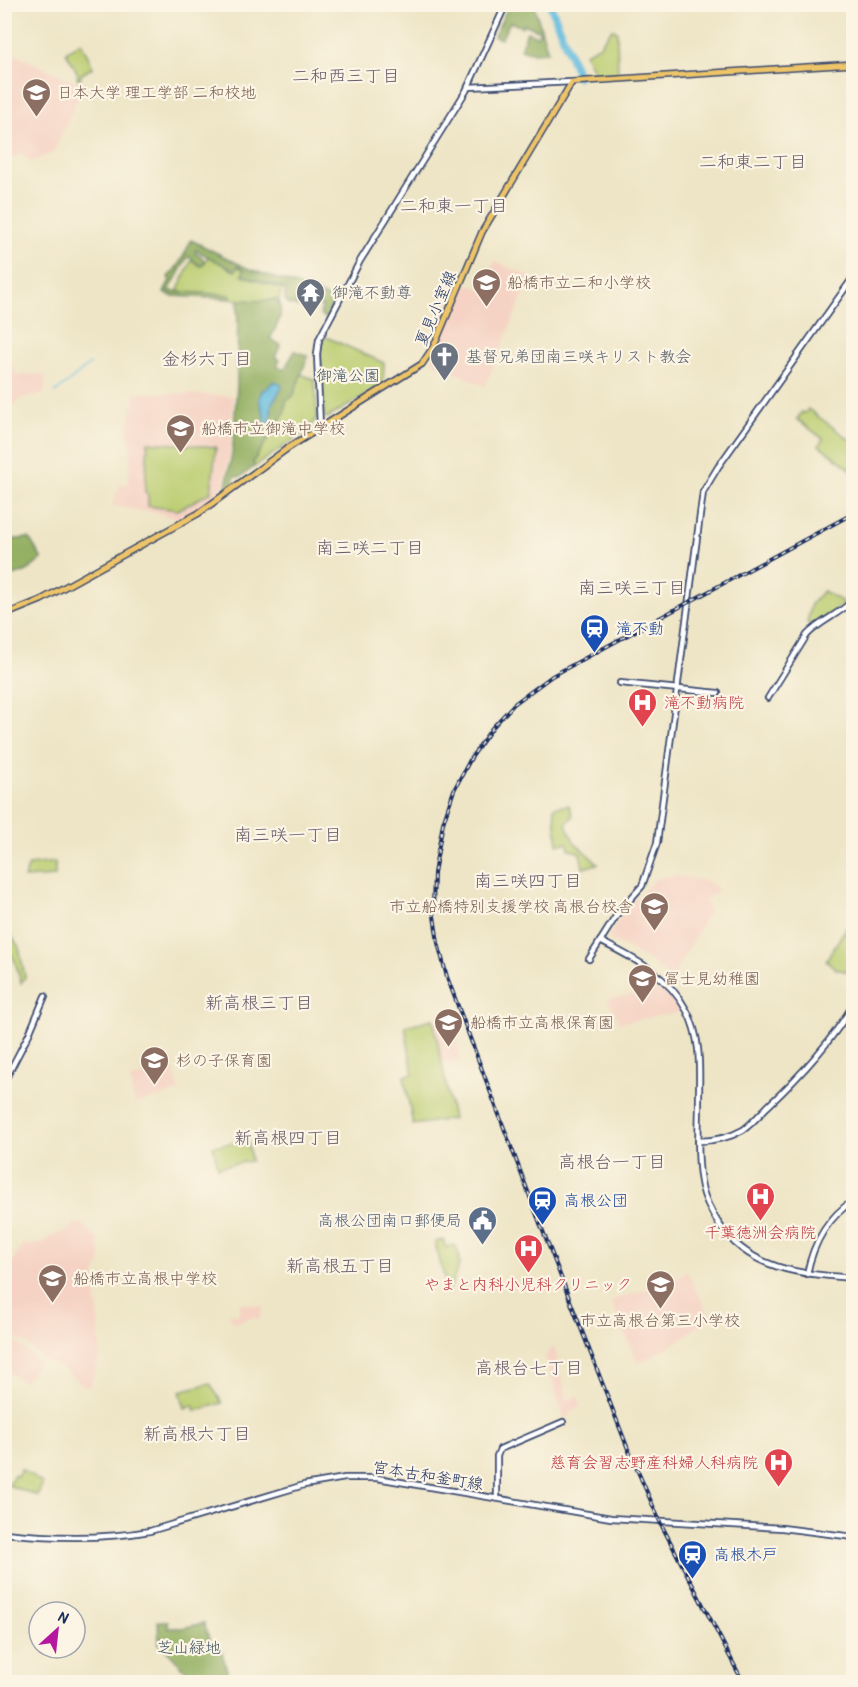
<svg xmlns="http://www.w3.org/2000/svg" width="858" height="1687" viewBox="0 0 858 1687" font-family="'Patrick Hand','Klee One',sans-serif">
	<rect width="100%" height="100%" fill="#fcf5e5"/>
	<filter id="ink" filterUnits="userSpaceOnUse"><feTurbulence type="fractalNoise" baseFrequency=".0167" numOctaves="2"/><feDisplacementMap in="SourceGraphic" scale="12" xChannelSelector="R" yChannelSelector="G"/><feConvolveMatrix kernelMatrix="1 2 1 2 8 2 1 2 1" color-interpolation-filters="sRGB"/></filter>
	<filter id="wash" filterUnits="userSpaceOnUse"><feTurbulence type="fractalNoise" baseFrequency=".008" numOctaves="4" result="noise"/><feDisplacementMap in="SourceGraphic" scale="24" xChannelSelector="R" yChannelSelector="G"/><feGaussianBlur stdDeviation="1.35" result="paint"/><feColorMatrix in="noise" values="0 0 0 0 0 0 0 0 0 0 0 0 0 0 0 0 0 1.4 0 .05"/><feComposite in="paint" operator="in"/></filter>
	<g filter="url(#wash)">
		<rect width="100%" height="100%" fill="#eee5c6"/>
		<g fill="#f5d2c3">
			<polygon points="4,50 83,85 54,152 32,162 21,154 15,157 5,156"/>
			<polygon points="495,261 531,277 485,386 434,363 432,360 465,283 482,290"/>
			<polygon points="5,346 16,375 42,374 45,377 44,394 22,398 5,413"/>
			<polygon points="136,392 233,396 230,448 223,490 180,519 156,513 112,506 120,484 128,484 131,446 128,429"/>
			<polygon points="667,876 687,877 705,881 713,885 718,892 705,899 709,910 671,980 649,960 607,938 626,908 654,880"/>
			<polygon points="666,989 681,1012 619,1023 608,999"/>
			<polygon points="433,1019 441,1020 456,1035 461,1060 442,1064"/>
			<polygon points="173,1068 180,1091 135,1104 130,1079"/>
			<polygon points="74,1224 82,1224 99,1240 98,1247 102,1255 93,1282 98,1313 100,1355 90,1387 86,1387 62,1368 42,1359 27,1344 11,1337 6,1330 7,1321 12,1311 10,1305 5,1303 5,1261 14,1262 14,1259 24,1244 31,1245 45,1242 48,1238 71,1229"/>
			<polygon points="686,1272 688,1273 710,1318 675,1343 638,1364 611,1301 672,1280"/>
			<polygon points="240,1302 263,1307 260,1319 251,1317 234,1323 229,1314 233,1313 235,1316 239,1314"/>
			<polygon points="4,1333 9,1340 21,1346 39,1362 24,1382 5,1370"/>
			<polygon points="554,1346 568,1400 578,1396 581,1407 570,1411 571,1416 564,1419 545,1357"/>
		</g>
		<g fill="#bbcd71" stroke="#6b7e68" stroke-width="1.5">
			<polygon points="612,29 617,31 618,74 595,75 585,53 599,46"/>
			<polygon points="81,42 93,67 82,74 80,79 77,78 78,74 66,52"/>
			<path d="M208,256L234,271L237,266L244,270L242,275L282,289L279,299L280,305L275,299C261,302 246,301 231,299V297L177,292L192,259L197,264L202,266Z"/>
			<polygon points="324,336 384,363 383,385 327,418 324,416 320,354"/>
			<polygon points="301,374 315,380 317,417 309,429 254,467 253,462 286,401 293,396"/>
			<polygon points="808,409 853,442 853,471 819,445 823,439 797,419 802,412 805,413"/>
			<polygon points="148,442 216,447 211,492 178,510 148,506 148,495 145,492"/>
			<polygon points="823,591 845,603 813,625 807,623 811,604"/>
			<polygon points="569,805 573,816 566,824 574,842 598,864 583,868 580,853 569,849 568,843 558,844 554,807"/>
			<polygon points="55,862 55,876 24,878 29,865"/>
			<polygon points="853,917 854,973 853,973 836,969 826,960"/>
			<polygon points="5,927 19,947 25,977 21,983 15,961 5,944"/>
			<polygon points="433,1019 453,1119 413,1125 404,1076 413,1074 405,1026"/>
			<polygon points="248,1140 251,1161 218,1167 213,1146"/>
			<polygon points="444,1240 445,1247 455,1245 460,1257 458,1259 460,1263 448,1292 435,1242"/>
			<polygon points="210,1383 222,1403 195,1411 193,1405 185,1408 180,1391"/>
			<polygon points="21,1469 42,1483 38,1496 8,1485 14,1475 17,1476"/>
		</g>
		<g fill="#94b063" stroke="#587060" stroke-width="1.5">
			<polygon points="509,5 534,5 548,52 534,53 520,49 527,32 537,36 540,31 524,24 522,27 510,22 501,39 494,36"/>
			<path d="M191,240L249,269L311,290L335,301L326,318L320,315L322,307L314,303L306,309L288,304L285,300V289L242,275L244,270L238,266L235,271L196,250L195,253L201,256L205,262L202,266L197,264L190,257L187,258L169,291L230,295L231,299L172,296L164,293L170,280L168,277C179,267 185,254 191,240Z"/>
			<path d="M276,299C287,312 276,326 270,339L281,345L275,357L280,360L277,366L284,370L295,351L308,356L293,396L286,401L285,412L255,459L253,462L254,467L240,477L235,476L232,484L226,488L233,447L237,385L238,300L267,301Z"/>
			<polygon points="29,538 42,559 27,571 7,578 8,572 5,568 5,540"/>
			<polygon points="158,1621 168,1621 168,1628 182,1628 204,1623 210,1642 209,1645 221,1649 227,1670 227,1682 194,1682 189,1674 159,1643"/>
		</g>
		<polygon fill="#60bbde" stroke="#3e759e" stroke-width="1.5" points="274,381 281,384 282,388 272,403 270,423 267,424 259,399 262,390 265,390"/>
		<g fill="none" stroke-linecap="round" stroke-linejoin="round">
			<polyline stroke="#60bbde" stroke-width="1.5" points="55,393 90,364"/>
			<polyline stroke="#60bbde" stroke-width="8" points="550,4 578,76"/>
		</g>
	</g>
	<g filter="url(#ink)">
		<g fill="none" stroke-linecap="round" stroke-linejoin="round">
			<defs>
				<g id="minor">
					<polyline points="468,87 572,82"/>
					<polyline points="320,427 317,354 319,339 360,261 466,91 506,4"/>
					<polyline points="620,683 718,693"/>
					<path d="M768,698L807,635C821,620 841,614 854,599"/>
					<path d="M600,941C635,959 668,975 687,1011C702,1040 699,1070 699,1101C699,1129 696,1159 702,1187C705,1201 712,1213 719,1224C750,1271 803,1274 854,1278"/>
					<polyline points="589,959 618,913 642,886 657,843 703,492 718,467 854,276"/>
					<polyline points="4,1082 29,1034 45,996"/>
					<path d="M698,1141C714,1141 729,1138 743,1130C752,1124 759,1115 767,1107C799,1077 832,1042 854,1003"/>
					<path d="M807,1274C813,1244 828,1217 854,1200"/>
					<polyline points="497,1498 497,1456 500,1449 563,1422"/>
					<path d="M4,1533C50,1538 105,1539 150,1531L304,1485L345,1478H377L611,1518L782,1528L854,1537"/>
				</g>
				<polyline id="major" points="4,615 41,600 199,513 288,448 422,364 434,346 482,232 572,82 854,64"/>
			</defs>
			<use href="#minor" stroke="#3b4a6e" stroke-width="8"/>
			<use href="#major" stroke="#3b4a6e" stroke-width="8"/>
			<use href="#minor" stroke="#fff" stroke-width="4.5"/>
			<use href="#major" stroke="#eec469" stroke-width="5"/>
			<defs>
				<polyline id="rail" points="743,1682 661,1524 628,1449 541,1226 447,977 438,943 433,909 434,873 443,823 454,790 471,758 492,728 514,704 552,676 854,513"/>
			</defs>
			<use href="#rail" stroke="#1b2f5e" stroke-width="4"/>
			<use href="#rail" stroke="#fcf5e5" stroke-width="1.5" stroke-dasharray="4.5" stroke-linecap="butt"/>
		</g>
	</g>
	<defs>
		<symbol id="university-pin" viewBox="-11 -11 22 30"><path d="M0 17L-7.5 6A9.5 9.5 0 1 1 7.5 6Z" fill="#8d6e63" stroke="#fcf5e5"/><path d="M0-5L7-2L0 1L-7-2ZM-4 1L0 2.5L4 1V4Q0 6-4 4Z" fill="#fff"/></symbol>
		<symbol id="school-pin" viewBox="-11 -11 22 30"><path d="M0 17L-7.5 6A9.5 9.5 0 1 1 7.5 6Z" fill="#8d6e63" stroke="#fcf5e5"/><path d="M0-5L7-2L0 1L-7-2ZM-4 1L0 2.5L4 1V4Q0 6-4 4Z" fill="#fff"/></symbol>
		<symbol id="temple-pin" viewBox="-11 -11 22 30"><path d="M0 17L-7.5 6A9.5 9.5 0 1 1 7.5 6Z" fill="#6b7280" stroke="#fcf5e5"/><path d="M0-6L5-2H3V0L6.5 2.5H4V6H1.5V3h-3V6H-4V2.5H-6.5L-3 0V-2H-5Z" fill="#fff"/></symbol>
		<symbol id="church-pin" viewBox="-11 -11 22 30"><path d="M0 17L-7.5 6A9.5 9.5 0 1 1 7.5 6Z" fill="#6b7280" stroke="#fcf5e5"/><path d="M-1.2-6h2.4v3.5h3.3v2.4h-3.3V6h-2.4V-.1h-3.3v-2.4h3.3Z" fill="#fff"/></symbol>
		<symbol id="station-pin" viewBox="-11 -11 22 30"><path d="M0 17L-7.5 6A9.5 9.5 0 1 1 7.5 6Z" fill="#1a4fb4" stroke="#fcf5e5"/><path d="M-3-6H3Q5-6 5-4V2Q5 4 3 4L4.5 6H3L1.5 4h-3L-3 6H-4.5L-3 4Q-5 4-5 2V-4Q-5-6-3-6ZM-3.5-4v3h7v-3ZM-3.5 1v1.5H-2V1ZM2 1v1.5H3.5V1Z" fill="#fff"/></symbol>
		<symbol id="hospital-pin" viewBox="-11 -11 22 30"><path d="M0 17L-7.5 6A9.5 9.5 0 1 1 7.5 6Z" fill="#e0444e" stroke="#fcf5e5"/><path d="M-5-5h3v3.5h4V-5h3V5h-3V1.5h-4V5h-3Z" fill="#fff"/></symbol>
		<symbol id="civic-pin" viewBox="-11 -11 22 30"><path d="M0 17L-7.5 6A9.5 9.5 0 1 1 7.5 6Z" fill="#5c6f8a" stroke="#fcf5e5"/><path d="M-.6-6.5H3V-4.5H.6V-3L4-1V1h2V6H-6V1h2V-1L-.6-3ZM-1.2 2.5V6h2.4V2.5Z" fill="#fff"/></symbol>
	</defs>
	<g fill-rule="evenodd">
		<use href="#university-pin" x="20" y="76" width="33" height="45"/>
		<use href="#school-pin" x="470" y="266" width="33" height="45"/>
		<use href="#temple-pin" x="294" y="276" width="33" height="45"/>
		<use href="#church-pin" x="428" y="340" width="33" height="45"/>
		<use href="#school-pin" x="164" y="412" width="33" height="45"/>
		<use href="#station-pin" x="578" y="612" width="33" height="45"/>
		<use href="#hospital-pin" x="626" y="686" width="33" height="45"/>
		<use href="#school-pin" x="638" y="890" width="33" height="45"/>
		<use href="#school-pin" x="626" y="962" width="33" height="45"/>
		<use href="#school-pin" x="432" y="1006" width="33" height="45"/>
		<use href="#school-pin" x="138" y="1044" width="33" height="45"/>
		<use href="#hospital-pin" x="744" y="1180" width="33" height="45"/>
		<use href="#station-pin" x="526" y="1184" width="33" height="45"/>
		<use href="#civic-pin" x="466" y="1204" width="33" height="45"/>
		<use href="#hospital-pin" x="512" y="1232" width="33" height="45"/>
		<use href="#school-pin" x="36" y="1262" width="33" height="45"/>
		<use href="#school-pin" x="644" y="1268" width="33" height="45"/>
		<use href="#hospital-pin" x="762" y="1446" width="33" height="45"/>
		<use href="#station-pin" x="676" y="1538" width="33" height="45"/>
	</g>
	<g text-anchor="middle" stroke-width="4.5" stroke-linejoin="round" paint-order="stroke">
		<g font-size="16" fill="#785e54" stroke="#fcf5e5" text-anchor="start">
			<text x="57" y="98">日本大学 理工学部 二和校地</text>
			<text x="507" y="288">船橋市立二和小学校</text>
			<text x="201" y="434">船橋市立御滝中学校</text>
			<text x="633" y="912" text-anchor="end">市立船橋特別支援学校 高根台校舎</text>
			<text x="664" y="984">冨士見幼稚園</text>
			<text x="470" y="1028">船橋市立高根保育園</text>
			<text x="176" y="1066">杉の子保育園</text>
			<text x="73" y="1284">船橋市立高根中学校</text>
			<text x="660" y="1326" text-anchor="middle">市立高根台第三小学校</text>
		</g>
		<g font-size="16" fill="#5b616d" stroke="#fcf5e5" text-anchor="start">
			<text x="332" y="298">御滝不動尊</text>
			<text x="466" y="362">基督兄弟団南三咲キリスト教会</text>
		</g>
		<g font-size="16" fill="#1b2f5e" stroke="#fcf5e5">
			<text transform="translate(435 308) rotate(-67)" y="6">夏見小室線</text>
			<text transform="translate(428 1475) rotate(9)" y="6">宮本古和釜町線</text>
		</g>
		<g font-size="16" fill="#435663" stroke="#fcf5e5">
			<text x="348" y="381">御滝公園</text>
			<text x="189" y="1653">芝山緑地</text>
		</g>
		<g font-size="16" fill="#164399" stroke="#fcf5e5" text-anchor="start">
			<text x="616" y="634">滝不動</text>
			<text x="564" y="1206">高根公団</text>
			<text x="714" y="1560">高根木戸</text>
		</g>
		<g font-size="16" fill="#be3a42" stroke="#fcf5e5">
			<text x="664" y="708" text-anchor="start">滝不動病院</text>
			<text x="760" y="1238">千葉徳洲会病院</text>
			<text x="528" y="1290">やまと内科小児科クリニック</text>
			<text x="758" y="1468" text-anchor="end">慈育会習志野産科婦人科病院</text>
		</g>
		<g font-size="16" fill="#4e5e75" stroke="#fcf5e5" text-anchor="end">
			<text x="462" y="1226">高根公団南口郵便局</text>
		</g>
		<g font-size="18" fill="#685d6b" stroke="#fcf5e5">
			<text x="346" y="82">二和西三丁目</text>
			<text x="753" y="168">二和東二丁目</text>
			<text x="454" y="212">二和東一丁目</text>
			<text x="207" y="365">金杉六丁目</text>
			<text x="370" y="554">南三咲二丁目</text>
			<text x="632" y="594">南三咲三丁目</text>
			<text x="288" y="841">南三咲一丁目</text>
			<text x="528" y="887">南三咲四丁目</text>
			<text x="259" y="1009">新高根三丁目</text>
			<text x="288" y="1144">新高根四丁目</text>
			<text x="612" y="1168">高根台一丁目</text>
			<text x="340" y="1272">新高根五丁目</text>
			<text x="529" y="1374">高根台七丁目</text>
			<text x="197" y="1440">新高根六丁目</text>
		</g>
	</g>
	<rect width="858" height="1687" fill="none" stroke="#fcf5e5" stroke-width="24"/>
	<g transform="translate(57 1630) rotate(27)"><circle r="28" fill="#fcf5e5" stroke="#a2a6af" stroke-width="1.5"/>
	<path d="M0-4.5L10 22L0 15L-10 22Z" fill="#b5179e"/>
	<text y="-9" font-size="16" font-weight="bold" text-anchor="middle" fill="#1b2f5e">N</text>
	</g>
</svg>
